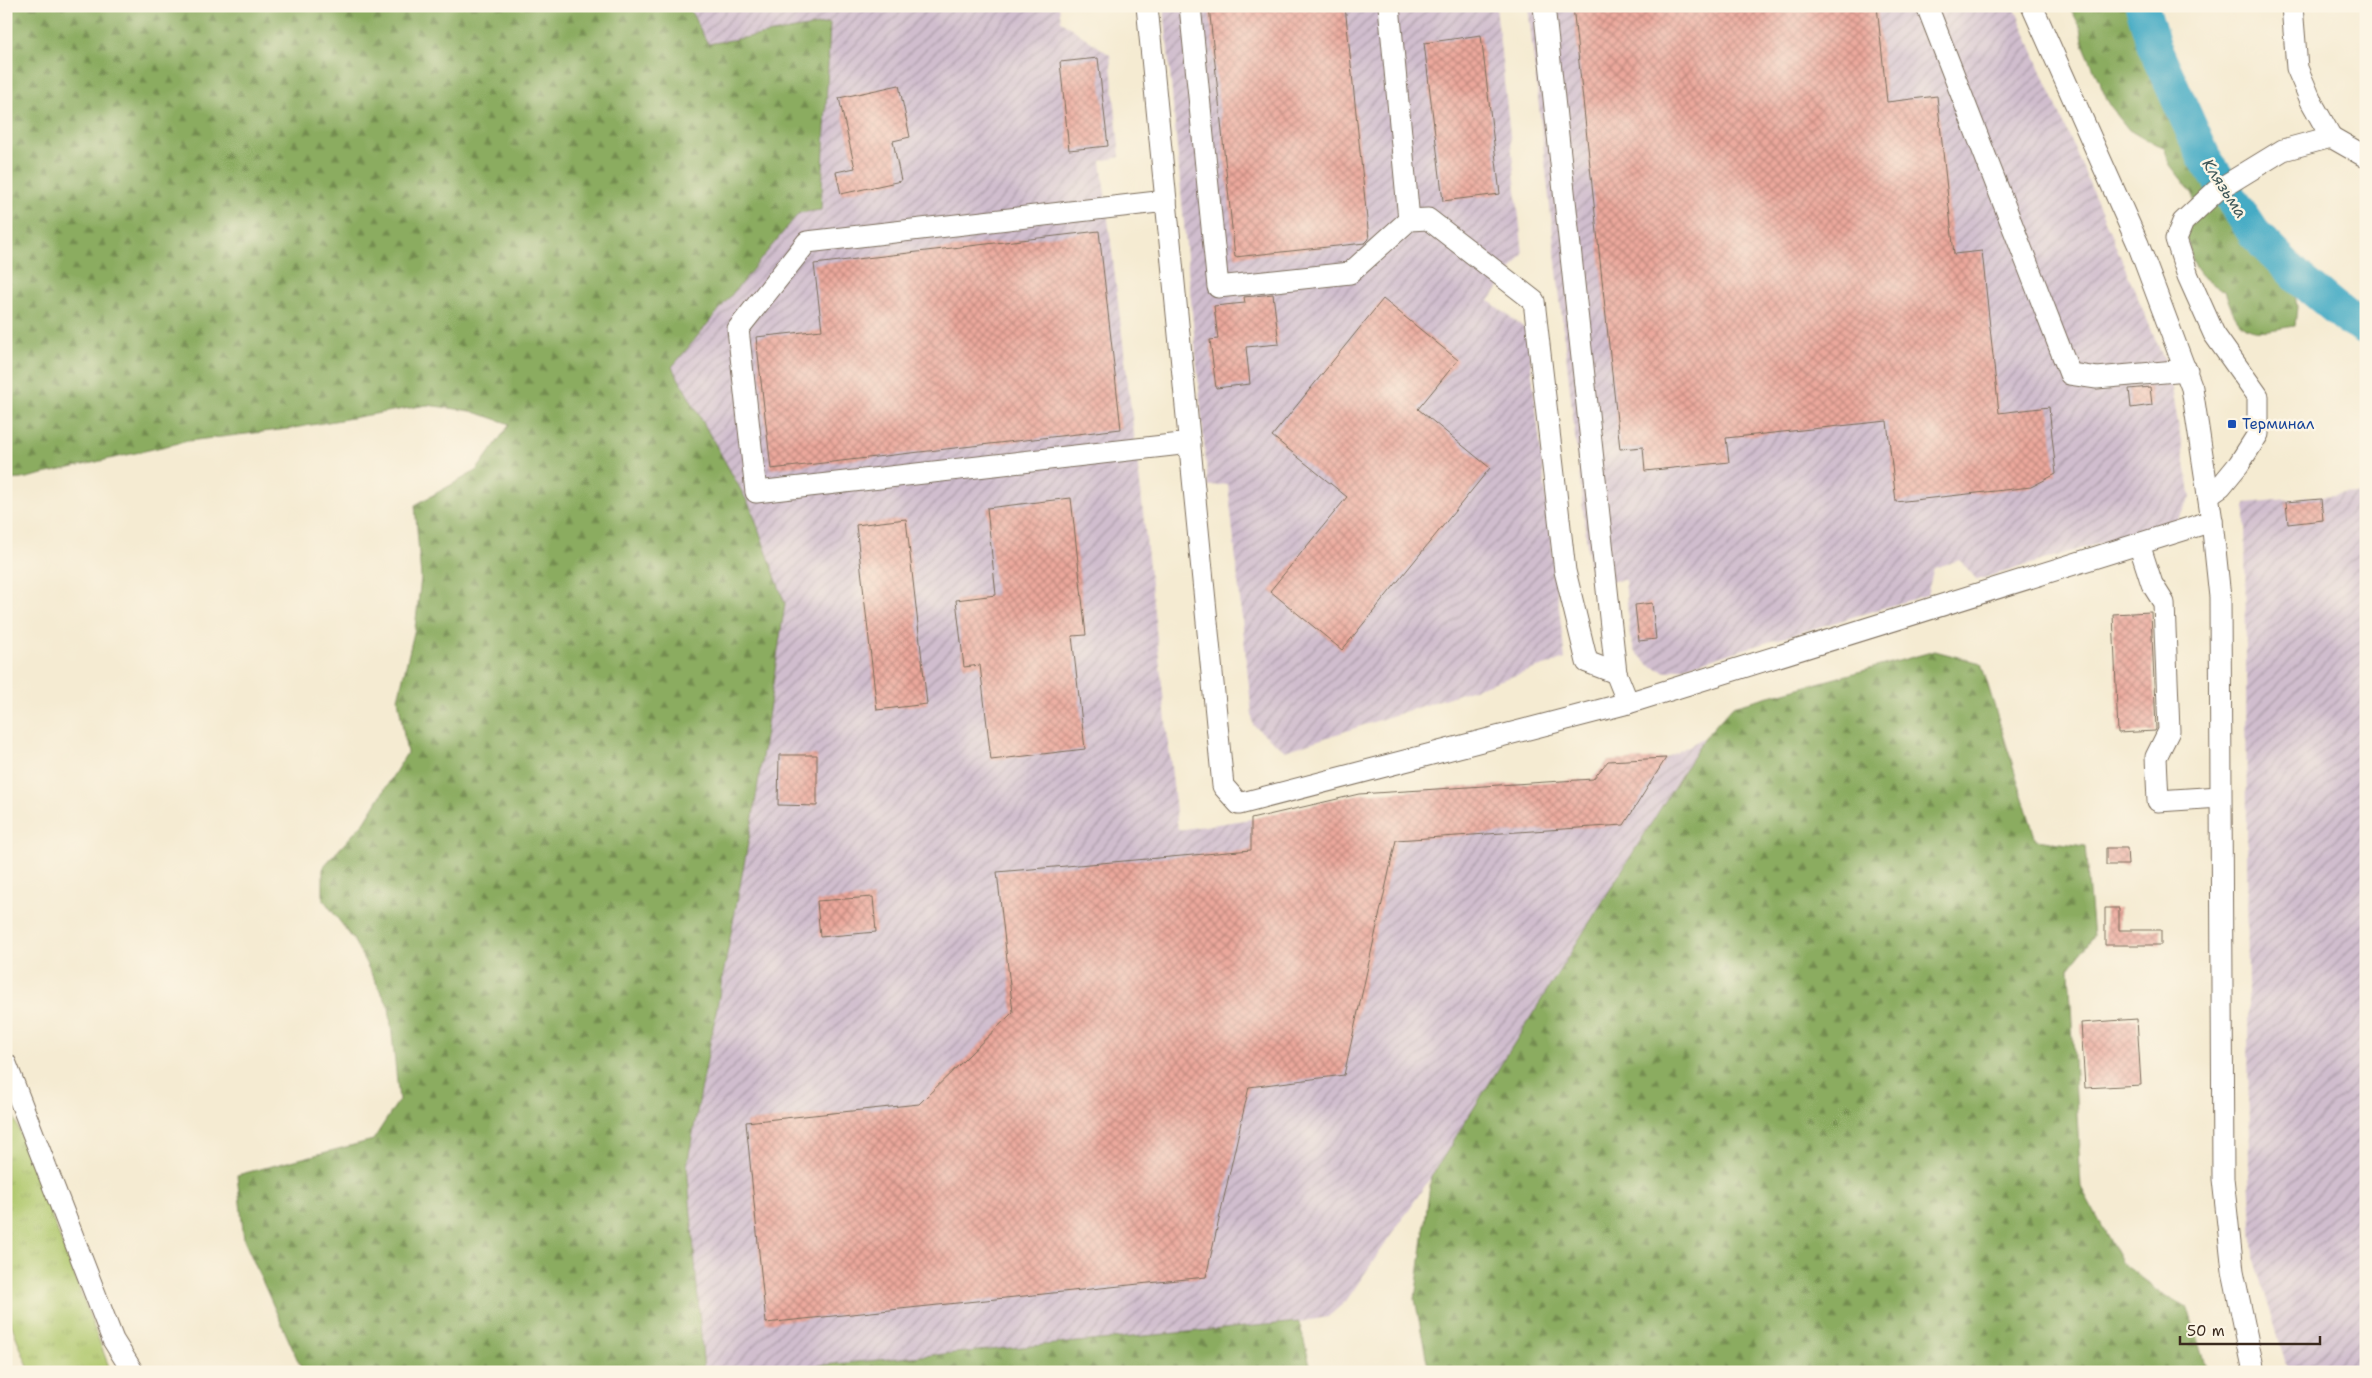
<svg xmlns="http://www.w3.org/2000/svg" width="2372" height="1378" viewBox="0 0 2372 1378" font-family="'Shantell Sans',sans-serif">
	<defs>
		<pattern id="industrial-furrows" width="10" height="10" patternUnits="userSpaceOnUse" patternTransform="scale(1.25)"><rect width="10" height="10" fill="#d0bdce"/><path d="M-1 1l2-2M0 10L10 0M9 11l2-2" fill="none" stroke="#aa9aa7"/></pattern>
		<pattern id="grass-tufts" width="24" height="20" patternUnits="userSpaceOnUse" patternTransform="scale(1.25)"><rect width="24" height="20" fill="#afc76c"/><path d="M3 7l-1-3M5 7V3M7 7l1-3M15 17l-1-3M17 17v-4M19 17l1-3" fill="none" stroke="#97ab5d"/></pattern>
		<pattern id="forest-firs" width="22" height="20" patternUnits="userSpaceOnUse" patternTransform="scale(1.25)"><rect width="22" height="20" fill="#8bac60"/><path d="M5 1l3.5 6h-7zM16 11l3.5 6h-7z" fill="#738c4f"/></pattern>
		<pattern id="building-cross-hatch" width="8" height="8" patternUnits="userSpaceOnUse" patternTransform="scale(1.25)"><rect width="8" height="8" fill="#eca89c"/><path d="M0 0l8 8M0 8l8-8" fill="none" stroke="#c0897f"/></pattern>
	</defs>
	<rect width="100%" height="100%" fill="#fcf5e5"/>
	<filter id="ink" filterUnits="userSpaceOnUse"><feTurbulence type="fractalNoise" baseFrequency=".02" numOctaves="2"/><feDisplacementMap in="SourceGraphic" scale="10" xChannelSelector="R" yChannelSelector="G"/><feConvolveMatrix kernelMatrix="1 2 1 2 8 2 1 2 1" color-interpolation-filters="sRGB"/></filter>
	<filter id="wash" filterUnits="userSpaceOnUse"><feTurbulence type="fractalNoise" baseFrequency=".0096" numOctaves="4" result="noise"/><feDisplacementMap in="SourceGraphic" scale="20" xChannelSelector="R" yChannelSelector="G"/><feGaussianBlur stdDeviation="1.12" result="paint"/><feColorMatrix in="noise" values="0 0 0 0 0 0 0 0 0 0 0 0 0 0 0 0 0 1.4 0 .05"/><feComposite in="paint" operator="in"/></filter>
	<g filter="url(#wash)">
		<rect width="100%" height="100%" fill="#f5ebd2"/>
		<g fill="url(#industrial-furrows)">
			<polygon points="688,6 1059,6 1061,21 1110,55 1120,157 1101,161 1139,475 1178,830 1251,819 1359,794 1592,779 1608,761 1666,758 1705,737 1431,1177 1346,1301 1328,1317 1299,1322 745,1372 704,1372 687,1165 753,817 785,604 672,367 799,213 830,23 708,44"/>
			<polygon points="1164,6 1496,6 1523,254 1489,301 1527,330 1565,659 1285,751 1253,725 1228,484 1208,486"/>
			<polygon points="1528,6 2014,6 2169,371 2191,498 2177,520 1977,580 1960,560 1934,568 1927,595 1667,672 1650,666 1635,651 1630,637 1625,580 1591,582"/>
			<polygon points="2366,492 2366,1356 2348,1372 2288,1372 2254,1256 2249,1178 2245,503"/>
		</g>
		<polygon fill="url(#grass-tufts)" stroke="#757845" points="6,1096 111,1372 30,1372 6,1311"/>
		<g fill="url(#forest-firs)" stroke="#636b3f">
			<polygon points="6,6 688,6 708,44 830,23 821,210 799,213 672,367 751,508 785,604 753,817 687,1165 704,1372 303,1372 244,1240 237,1175 373,1140 399,1100 389,1007 353,939 323,899 323,867 365,821 407,753 398,699 415,628 421,578 415,505 476,471 510,424 471,411 427,405 288,429 188,441 22,479 6,480"/>
			<path d="M2069,6H2134L2142,38L2166,92L2169,111L2184,148L2216,191L2233,223L2261,251L2294,288L2297,307L2295,326C2251,333 2240,338 2225,291C2192,275 2194,263 2184,230L2194,214L2193,194L2170,165L2164,147L2146,140L2129,130L2117,115L2107,100L2084,46L2081,28Z"/>
			<polygon points="1935,651 1981,663 2036,840 2085,846 2093,937 2069,968 2081,1187 2122,1263 2165,1295 2188,1308 2207,1372 1429,1372 1415,1299 1431,1177 1705,737 1733,706"/>
			<polygon points="1299,1322 1312,1372 745,1372"/>
		</g>
		<g fill="none" stroke-linecap="round" stroke-linejoin="round">
			<polyline stroke="#45abc5" stroke-width="34" points="2142,6 2154,46 2204,157 2254,233 2300,279 2346,317 2366,328"/>
		</g>
		<g id="blocks">
			<g fill="url(#building-cross-hatch)">
				<polygon points="1209,6 1345,6 1369,239 1365,243 1235,257"/>
				<polygon points="1573,6 1877,6 1887,102 1937,96 1954,254 1982,251 1999,413 2049,407 2056,474 2031,487 1896,502 1887,421 1726,438 1729,462 1645,471 1643,447 1620,449"/>
				<polygon points="1481,35 1500,194 1443,201 1424,43"/>
				<polygon points="1098,58 1108,146 1069,150 1060,62"/>
				<polygon points="899,85 910,137 893,141 901,181 841,194 836,172 855,168 839,98"/>
				<polygon points="1099,231 1121,429 771,469 756,337 822,330 814,264"/>
				<polygon points="1273,294 1279,344 1246,347 1250,384 1216,388 1210,340 1218,339 1214,306 1245,303 1244,297"/>
				<polygon points="1383,299 1458,360 1418,409 1490,468 1342,650 1270,591 1347,497 1272,436"/>
				<polygon points="2150,387 2152,405 2131,408 2129,389"/>
				<polygon points="1071,498 1086,635 1072,636 1085,749 991,760 980,665 964,667 956,600 996,595 987,508"/>
				<polygon points="2321,499 2323,520 2288,524 2286,502"/>
				<polygon points="906,519 927,704 877,710 856,525"/>
				<polygon points="1652,603 1656,639 1639,641 1635,605"/>
				<polygon points="2151,612 2156,729 2155,731 2118,733 2113,614"/>
				<polygon points="779,755 817,755 817,806 778,805"/>
				<polygon points="1666,758 1624,825 1396,840 1344,1075 1249,1087 1206,1277 766,1323 746,1122 919,1104 1013,1012 997,872 1251,850 1251,819 1359,794 1593,779 1608,761"/>
				<polygon points="2106,848 2127,848 2128,865 2106,865"/>
				<polygon points="873,897 876,932 820,937 817,901"/>
				<polygon points="2105,908 2119,908 2119,930 2161,930 2161,945 2105,945"/>
				<polygon points="2137,1019 2141,1085 2085,1088 2081,1023"/>
			</g>
		</g>
	</g>
	<g filter="url(#ink)">
		<use href="#blocks" fill-opacity="0" stroke="#7c6e5d" stroke-width="1"/>
		<g fill="none" stroke-linecap="round" stroke-linejoin="round">
			<defs>
				<g id="minor">
					<polyline points="1147,6 1223,786 1239,804 1628,703"/>
					<polyline points="1190,6 1218,287 1350,273 1409,220 1428,219 1534,301 1565,571 1587,662 1616,673"/>
					<polyline points="1389,6 1409,220"/>
					<polyline points="1544,6 1616,673 1628,703 2212,521"/>
					<polyline points="1927,6 2070,374 2097,378 2187,370"/>
					<polyline points="2032,6 2138,244 2192,388 2212,521 2220,597 2223,1179 2233,1271 2254,1372"/>
					<polyline points="2292,6 2297,68 2312,103 2331,137"/>
					<polyline points="1166,201 807,242 738,329 756,492 1190,443"/>
					<polyline points="2208,495 2221,486 2239,464 2258,434 2258,396 2214,334 2188,276 2176,239 2183,222 2216,191 2283,150 2331,137 2366,157"/>
					<polyline points="2139,544 2152,584 2164,603 2169,731 2156,757 2158,801 2220,797"/>
					<polyline points="6,1064 113,1340 133,1372"/>
				</g>
			</defs>
			<use href="#minor" stroke="#7c6e5d" stroke-width="23"/>
			<use href="#minor" stroke="#fff" stroke-width="21"/>
		</g>
	</g>
	<rect fill="#1a4fb4" stroke="#fcf5e5" stroke-width="2" x="2227" y="419" width="10" height="10" rx="2.5"/>
	<g text-anchor="middle" stroke-width="5" stroke-linejoin="round" paint-order="stroke">
		<g font-size="15" fill="#164399" stroke="#fcf5e5" text-anchor="start">
			<text x="2242" y="429">Терминал</text>
		</g>
		<g font-size="16" font-style="italic" fill="#3e5758" stroke="#fcf5e5">
			<text transform="translate(2225 188) rotate(57)" y="6">Клязьма</text>
		</g>
	</g>
	<rect width="2372" height="1378" fill="none" stroke="#fcf5e5" stroke-width="25"/>
	<path d="M2180 1336v8h140v-8" fill="none" stroke="#3b2a1e" stroke-width="2.5"/>
	<text x="2187" y="1336" font-size="15" fill="#3b2a1e" stroke="#fcf5e5" stroke-width="4" paint-order="stroke">50 m</text>
</svg>
